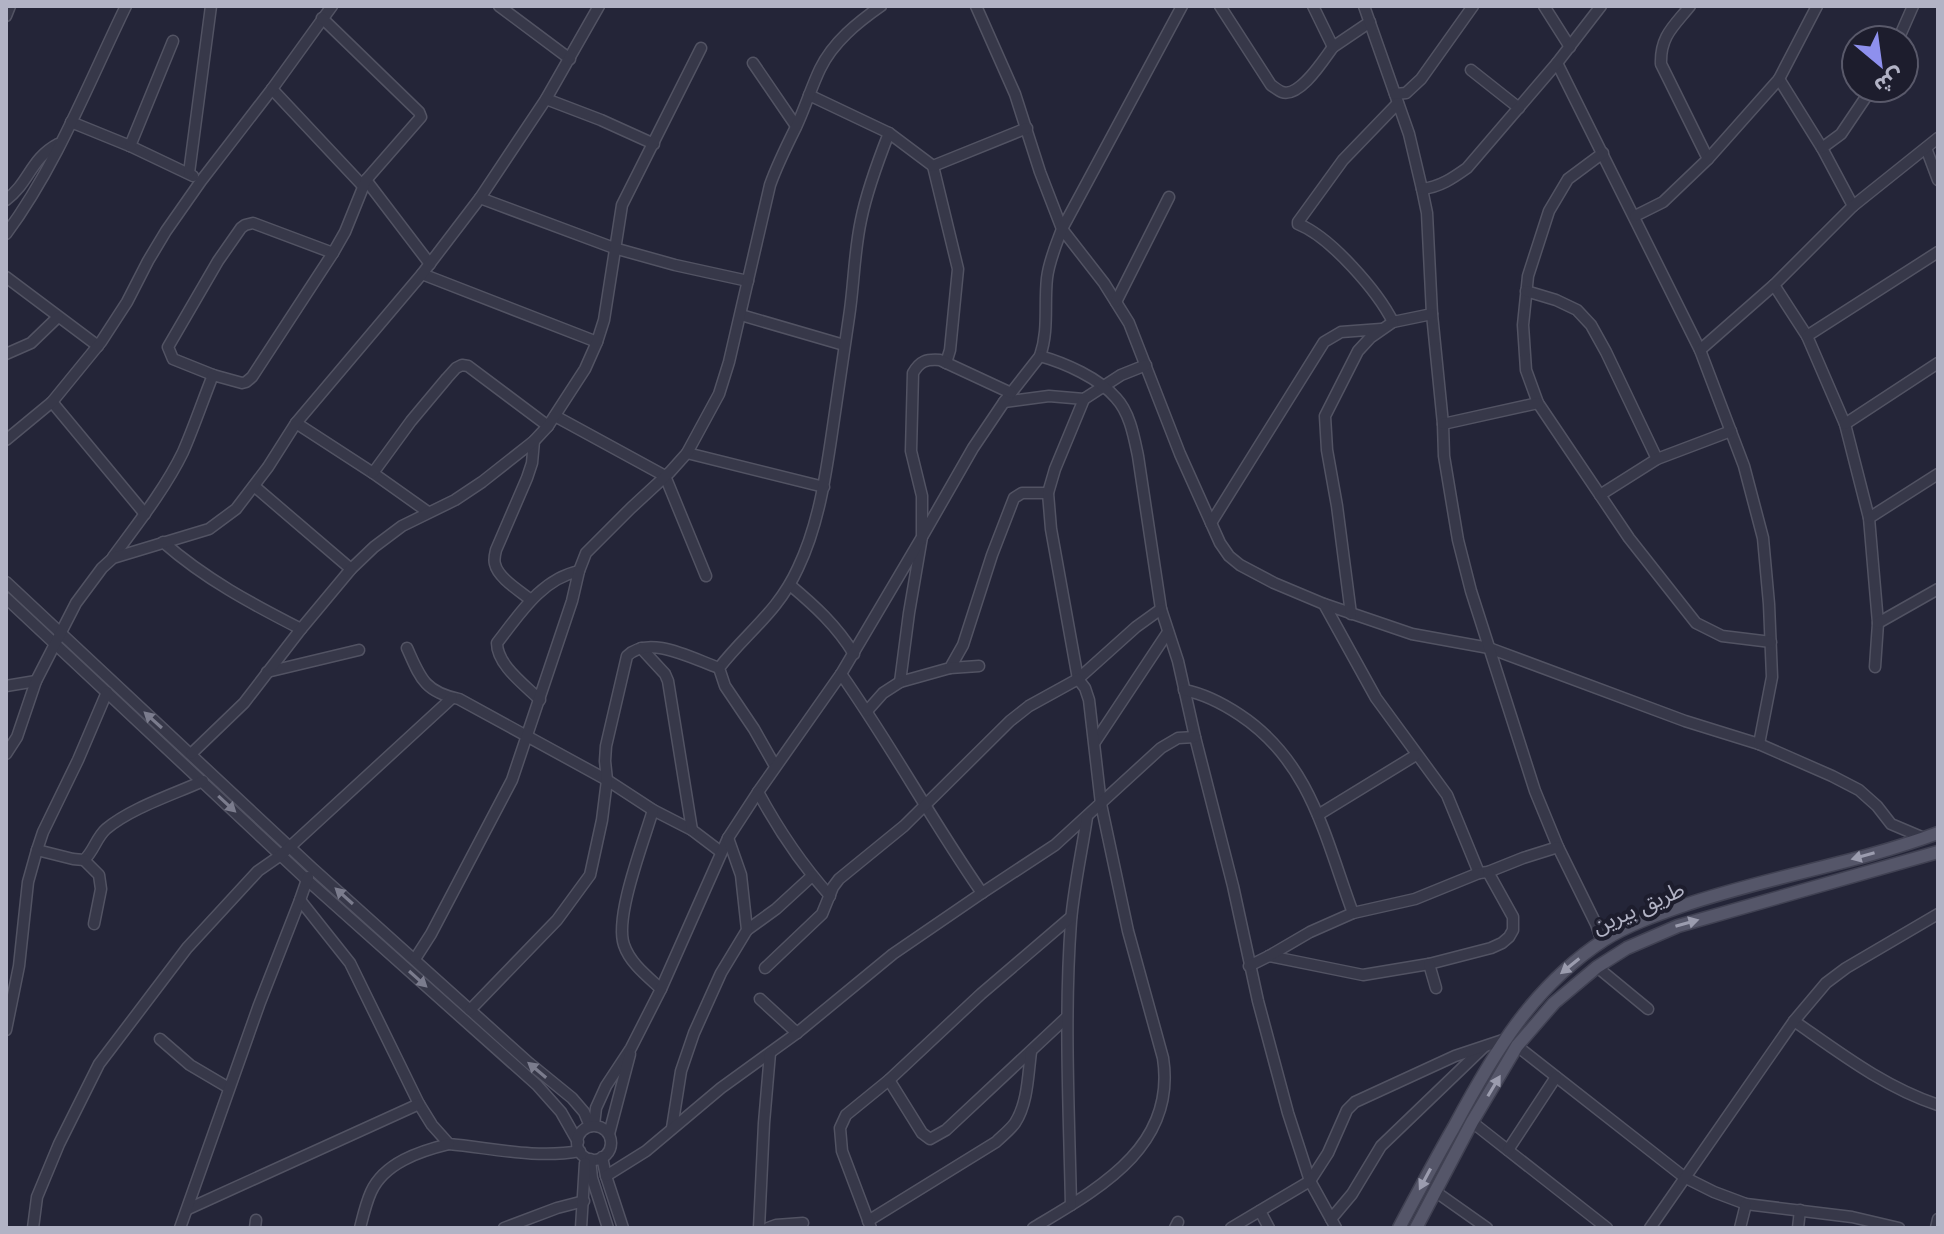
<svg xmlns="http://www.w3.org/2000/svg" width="1944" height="1234" viewBox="0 0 1944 1234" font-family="'Fira Sans','Noto Sans Arabic',sans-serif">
	<rect width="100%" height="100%" fill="#242538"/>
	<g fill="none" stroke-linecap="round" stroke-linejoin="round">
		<defs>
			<g id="minor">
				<polyline points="499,6 570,59"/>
				<polyline points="976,6 1015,94 1040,172 1062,229 1104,283 1129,323 1180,454 1220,543 1229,556 1240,565 1274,583 1324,604 1412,634 1489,648 1685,721 1759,744 1832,776 1859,790 1877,806 1891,824 1924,838"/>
				<path d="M1220,6L1271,85C1274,87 1279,91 1282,92C1300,98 1324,59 1333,47"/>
				<polyline points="1313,6 1333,47 1370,22"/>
				<polyline points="1364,6 1409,134 1422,189 1427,213 1432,314 1443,424 1444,456 1458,540 1471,591 1535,791 1558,847 1596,924 1602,942"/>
				<polyline points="1544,6 1570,47"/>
				<path d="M1690,6C1674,26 1660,36 1661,64L1708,159"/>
				<polyline points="6,16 10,6"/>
				<polyline points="1898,40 1913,6"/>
				<polyline points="753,63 796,126"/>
				<polyline points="1557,63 1700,350 1744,466 1763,538 1769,604 1772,677 1759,744"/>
				<polyline points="1471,70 1519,108"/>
				<polyline points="1779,79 1822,148 1853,206"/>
				<polyline points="272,89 363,186"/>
				<polyline points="1395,94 1406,93 1421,79 1473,6"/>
				<polyline points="809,95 889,133"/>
				<polyline points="546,99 601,120 654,144"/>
				<path d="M1398,103L1343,160L1298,222V224C1331,237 1378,292 1393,322L1432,314"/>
				<polyline points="71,122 130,146 193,176"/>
				<polyline points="130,146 173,41"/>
				<polyline points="1822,148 1841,134 1872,88"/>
				<polyline points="1926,148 1938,180"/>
				<polyline points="1603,153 1568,179 1549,211 1528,276 1523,325 1526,370 1538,403 1629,538 1696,623 1722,636 1771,642"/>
				<polyline points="933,166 958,269 950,350 946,363"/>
				<polyline points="189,173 211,6"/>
				<polyline points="366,180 430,264"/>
				<path d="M1422,189C1440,187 1453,178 1467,168L1557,63L1601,6"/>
				<polyline points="480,198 614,248 675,265 748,281"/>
				<path d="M6,200C30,182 30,159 58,144"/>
				<polyline points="1635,216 1663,202 1708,159 1779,79 1817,6"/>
				<path d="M6,234C57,165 89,82 126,6"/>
				<polyline points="422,274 597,342"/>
				<polyline points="6,277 98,346"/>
				<polyline points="1774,285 1807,336 1845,424 1869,518 1878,623 1875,667"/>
				<polyline points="1526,291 1556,300 1577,310 1591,325 1606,352 1657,459"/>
				<polyline points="1116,302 1169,197"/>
				<polyline points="741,315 844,345"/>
				<polyline points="1807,336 1938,252"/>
				<polyline points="1700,350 1774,285 1853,206 1938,138"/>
				<polyline points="6,354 31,343 58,317"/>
				<path d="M1040,356C1049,330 1044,305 1047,278C1049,261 1056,245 1062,229L1182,6"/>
				<polyline points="213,375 173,359 168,347 218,261 241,228 245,225 253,223 333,253"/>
				<polyline points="52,402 145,514"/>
				<polyline points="1004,402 1049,396 1084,399 1121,375 1146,365"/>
				<polyline points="555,416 665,476 706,576"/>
				<polyline points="296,423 373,473 428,512"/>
				<polyline points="1443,424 1538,403"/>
				<polyline points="1845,424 1938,363"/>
				<polyline points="6,440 52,402 101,342 127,302 148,261 166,231 201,181 272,89 332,6"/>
				<polyline points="687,453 824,487"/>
				<polyline points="373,473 411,421 447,378 456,368 462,365 468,366 548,426"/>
				<polyline points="254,486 351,569"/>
				<path d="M1048,493H1022L1014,498L992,555L963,645L950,668L900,682L909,613L922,537L973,448L1004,402L1040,356C1065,363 1099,378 1116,398C1130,413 1134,437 1138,456L1161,609L1178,661L1195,737L1233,886L1258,1001L1288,1113L1310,1181L1336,1228"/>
				<polyline points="1600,495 1657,459 1731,431"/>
				<polyline points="1869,518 1938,474"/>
				<polyline points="1211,523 1324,342 1341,332 1381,329"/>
				<path d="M163,542C205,579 252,604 301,629"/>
				<path d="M113,557C138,523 165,489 183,452C194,427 203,400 213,375L242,383L246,382L252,377L333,253L345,232L366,180L421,117L419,112L322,18"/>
				<polyline points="6,582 312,868 529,1063 572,1098 584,1112 590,1126"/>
				<path d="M790,585C815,606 836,625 854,654"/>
				<polyline points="6,598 306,879 537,1085 561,1112 578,1142"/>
				<path d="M531,600C520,591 498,578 495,564C494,561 495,554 496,550L527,478L532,463L534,441"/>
				<polyline points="1324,604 1376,698 1447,795 1479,873 1488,872 1523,858 1558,847"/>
				<polyline points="1351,614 1337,506 1327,450 1325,416 1358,351 1370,338 1393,322"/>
				<polyline points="1878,623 1938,589"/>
				<path d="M407,648C420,677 424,692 459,699L607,780L653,810L692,830L721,852"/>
				<polyline points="641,648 665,674 668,681 692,830"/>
				<polyline points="950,668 979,666"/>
				<polyline points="267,672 359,650"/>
				<path d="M841,674C891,745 932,821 982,893"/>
				<polyline points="1078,679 1051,529 1048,493 1055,469 1084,399"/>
				<polyline points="1078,679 1136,627 1161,609"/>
				<polyline points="6,686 36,681"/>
				<path d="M1184,690C1205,694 1222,703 1240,715C1311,762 1325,838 1353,913"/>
				<path d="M540,700C525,685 497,665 497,643C519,615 541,579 579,571"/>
				<polyline points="867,711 883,693 900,682"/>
				<polyline points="1095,742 1168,632"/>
				<polyline points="6,754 17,737 36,681 76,603 102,568 113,558 209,529 236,509 268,467 296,423 422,274 480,198 546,99 599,6"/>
				<polyline points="191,754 244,703 301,629 351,569 374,547 402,526 455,500 482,482 534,441 548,426 585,369 597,342 604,320 622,205 701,48"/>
				<path d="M775,766L754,729L725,686L719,668C747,632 778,612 798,568C819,524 826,474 833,426C838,390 844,353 849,317C854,285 854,252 861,220C867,190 878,161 889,133L933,166L1027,128"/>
				<path d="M653,810C644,841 614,917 624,945C630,963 647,976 661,989"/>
				<polyline points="1318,815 1416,755"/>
				<path d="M37,850L73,859L84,860C94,851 96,838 106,829C131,808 172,795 203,781"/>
				<polyline points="84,860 99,875 101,889 94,924"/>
				<path d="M830,896C802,865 778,829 758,792L841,674L922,537V496L911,451L913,373C920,361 926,359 940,360L1011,393"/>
				<path d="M300,900L350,963L419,1104L432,1125L449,1144C492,1148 536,1159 580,1151"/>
				<polyline points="747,930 776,909 812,876"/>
				<polyline points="1269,956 1363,975 1429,964 1491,948 1502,943 1509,937 1513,930 1513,917 1488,872"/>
				<path d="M415,959L431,934L512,780L572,601L579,571L586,553L631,508L670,472L687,453L719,394L729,362L770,185C777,165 786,147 796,127C805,108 811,88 820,69C833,42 858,22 881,6"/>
				<polyline points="1429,964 1436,988"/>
				<polyline points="1249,966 1269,956 1310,932 1353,913 1415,899 1479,873"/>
				<polyline points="1597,967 1648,1009"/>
				<path d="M765,968L822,914L833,887L839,879L904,826L1010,721L1029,706L1078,679L1085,688L1089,700L1101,804L1128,931L1163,1058C1177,1147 1098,1189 1033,1228"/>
				<polyline points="760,999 797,1033"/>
				<path d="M470,1010L557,920L590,875L602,820L607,780L605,761L606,746L627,656C649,634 693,659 719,668"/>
				<path d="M1794,1021C1840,1053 1884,1087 1938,1105"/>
				<polyline points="6,1030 19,966 28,882 37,850 43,832 78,760 107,692"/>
				<polyline points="160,1039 190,1065 229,1088"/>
				<polyline points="1517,1046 1684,1177 1714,1192 1746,1204 1852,1217 1899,1228"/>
				<polyline points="889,1080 922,1133 930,1139 946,1130 1067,1017"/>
				<polyline points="1472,1122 1607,1228"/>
				<polyline points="594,1125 596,1108 606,1086 631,1048 661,989 728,838 758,792"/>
				<circle cx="594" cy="1143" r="17"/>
				<polyline points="672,1128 681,1071 694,1033 721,973 747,930 741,875 728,838"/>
				<polyline points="609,1134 630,1054"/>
				<polyline points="1508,1150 1556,1077"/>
				<polyline points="602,1157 606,1176 623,1228"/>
				<polyline points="590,1159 592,1178 608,1228"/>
				<polyline points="606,1176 646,1151 721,1088 797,1033 893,954 982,893 1055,845 1161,748 1178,738 1195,737"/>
				<polyline points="1436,1192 1487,1228"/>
				<path d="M1071,1205C1069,1110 1064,1015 1071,921C1074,886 1082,851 1087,817"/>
				<polyline points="188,1209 419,1104"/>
				<polyline points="1260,1211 1269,1228"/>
				<polyline points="1331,1219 1352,1194 1381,1146 1484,1047"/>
				<path d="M868,1221L996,1142C1002,1136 1010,1130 1015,1123C1028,1103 1028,1074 1031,1052"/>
				<polyline points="33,1228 37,1197 59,1144 99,1064 187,948 258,871 281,855 452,698"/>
				<polyline points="180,1228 259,1005 300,900 308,877"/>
				<polyline points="255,1228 256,1220"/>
				<path d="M360,1228C363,1216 366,1203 371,1192C384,1163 420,1151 449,1144"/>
				<polyline points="504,1228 557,1208 584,1201"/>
				<polyline points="581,1228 585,1163"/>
				<polyline points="759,1228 764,1123 770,1053"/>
				<polyline points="768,1228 776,1225 803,1223"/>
				<polyline points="871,1228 842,1151 840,1128 846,1115 889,1080 981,994 1071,917"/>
				<polyline points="1175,1228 1178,1222"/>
				<polyline points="1231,1228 1310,1181 1328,1153 1347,1110 1355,1102 1455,1056 1503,1040"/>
				<polyline points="1650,1228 1794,1021 1826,983 1846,968 1938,914"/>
				<polyline points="1740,1228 1746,1204"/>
				<polyline points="1798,1228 1800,1210"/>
				<polyline points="1936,1228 1938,1219"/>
			</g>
			<g id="major">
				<path d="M1399,1228C1417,1194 1435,1160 1454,1127C1493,1054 1533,986 1604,940C1627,925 1656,915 1682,906C1766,877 1855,864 1938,833"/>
				<polyline points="1416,1228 1472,1122 1517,1046 1554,1003 1597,967 1627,948 1678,926 1938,852"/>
			</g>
		</defs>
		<use href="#minor" stroke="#525363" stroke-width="13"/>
		<use href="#major" stroke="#404152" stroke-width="15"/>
		<use href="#minor" stroke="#373849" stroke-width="10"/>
		<use href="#major" stroke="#555669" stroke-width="12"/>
	</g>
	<defs><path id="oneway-solid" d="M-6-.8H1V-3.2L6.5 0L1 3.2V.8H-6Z" transform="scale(2)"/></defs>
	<g fill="#7b7c8d">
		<use href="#oneway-solid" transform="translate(153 720) rotate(-138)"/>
		<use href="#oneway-solid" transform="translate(227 804) rotate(43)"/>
		<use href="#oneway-solid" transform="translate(344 896) rotate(-138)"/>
		<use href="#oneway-solid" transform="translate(418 979) rotate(42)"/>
		<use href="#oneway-solid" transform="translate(537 1070) rotate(-140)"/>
	</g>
	<g fill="#9b9cae">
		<use href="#oneway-solid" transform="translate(1863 856) rotate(164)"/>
		<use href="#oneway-solid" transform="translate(1687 923) rotate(-16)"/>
		<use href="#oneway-solid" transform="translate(1570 966) rotate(141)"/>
		<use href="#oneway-solid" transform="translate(1494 1086) rotate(-59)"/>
		<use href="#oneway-solid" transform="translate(1425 1179) rotate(118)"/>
	</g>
	<g text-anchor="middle" stroke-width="8" stroke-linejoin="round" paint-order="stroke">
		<g font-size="22" fill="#b2b3c5" stroke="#1d1d2d">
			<text transform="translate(1638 907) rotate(-24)" y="8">طريق بيرين</text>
		</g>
	</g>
	<rect width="1944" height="1234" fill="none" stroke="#b2b3c5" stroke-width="16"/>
	<g transform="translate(1880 64) rotate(151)"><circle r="38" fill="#1d1d2d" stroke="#59596a" stroke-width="2"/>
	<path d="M0-6L14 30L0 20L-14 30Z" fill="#8e90ee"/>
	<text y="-12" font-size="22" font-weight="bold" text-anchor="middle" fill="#b2b3c5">ش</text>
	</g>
</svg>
